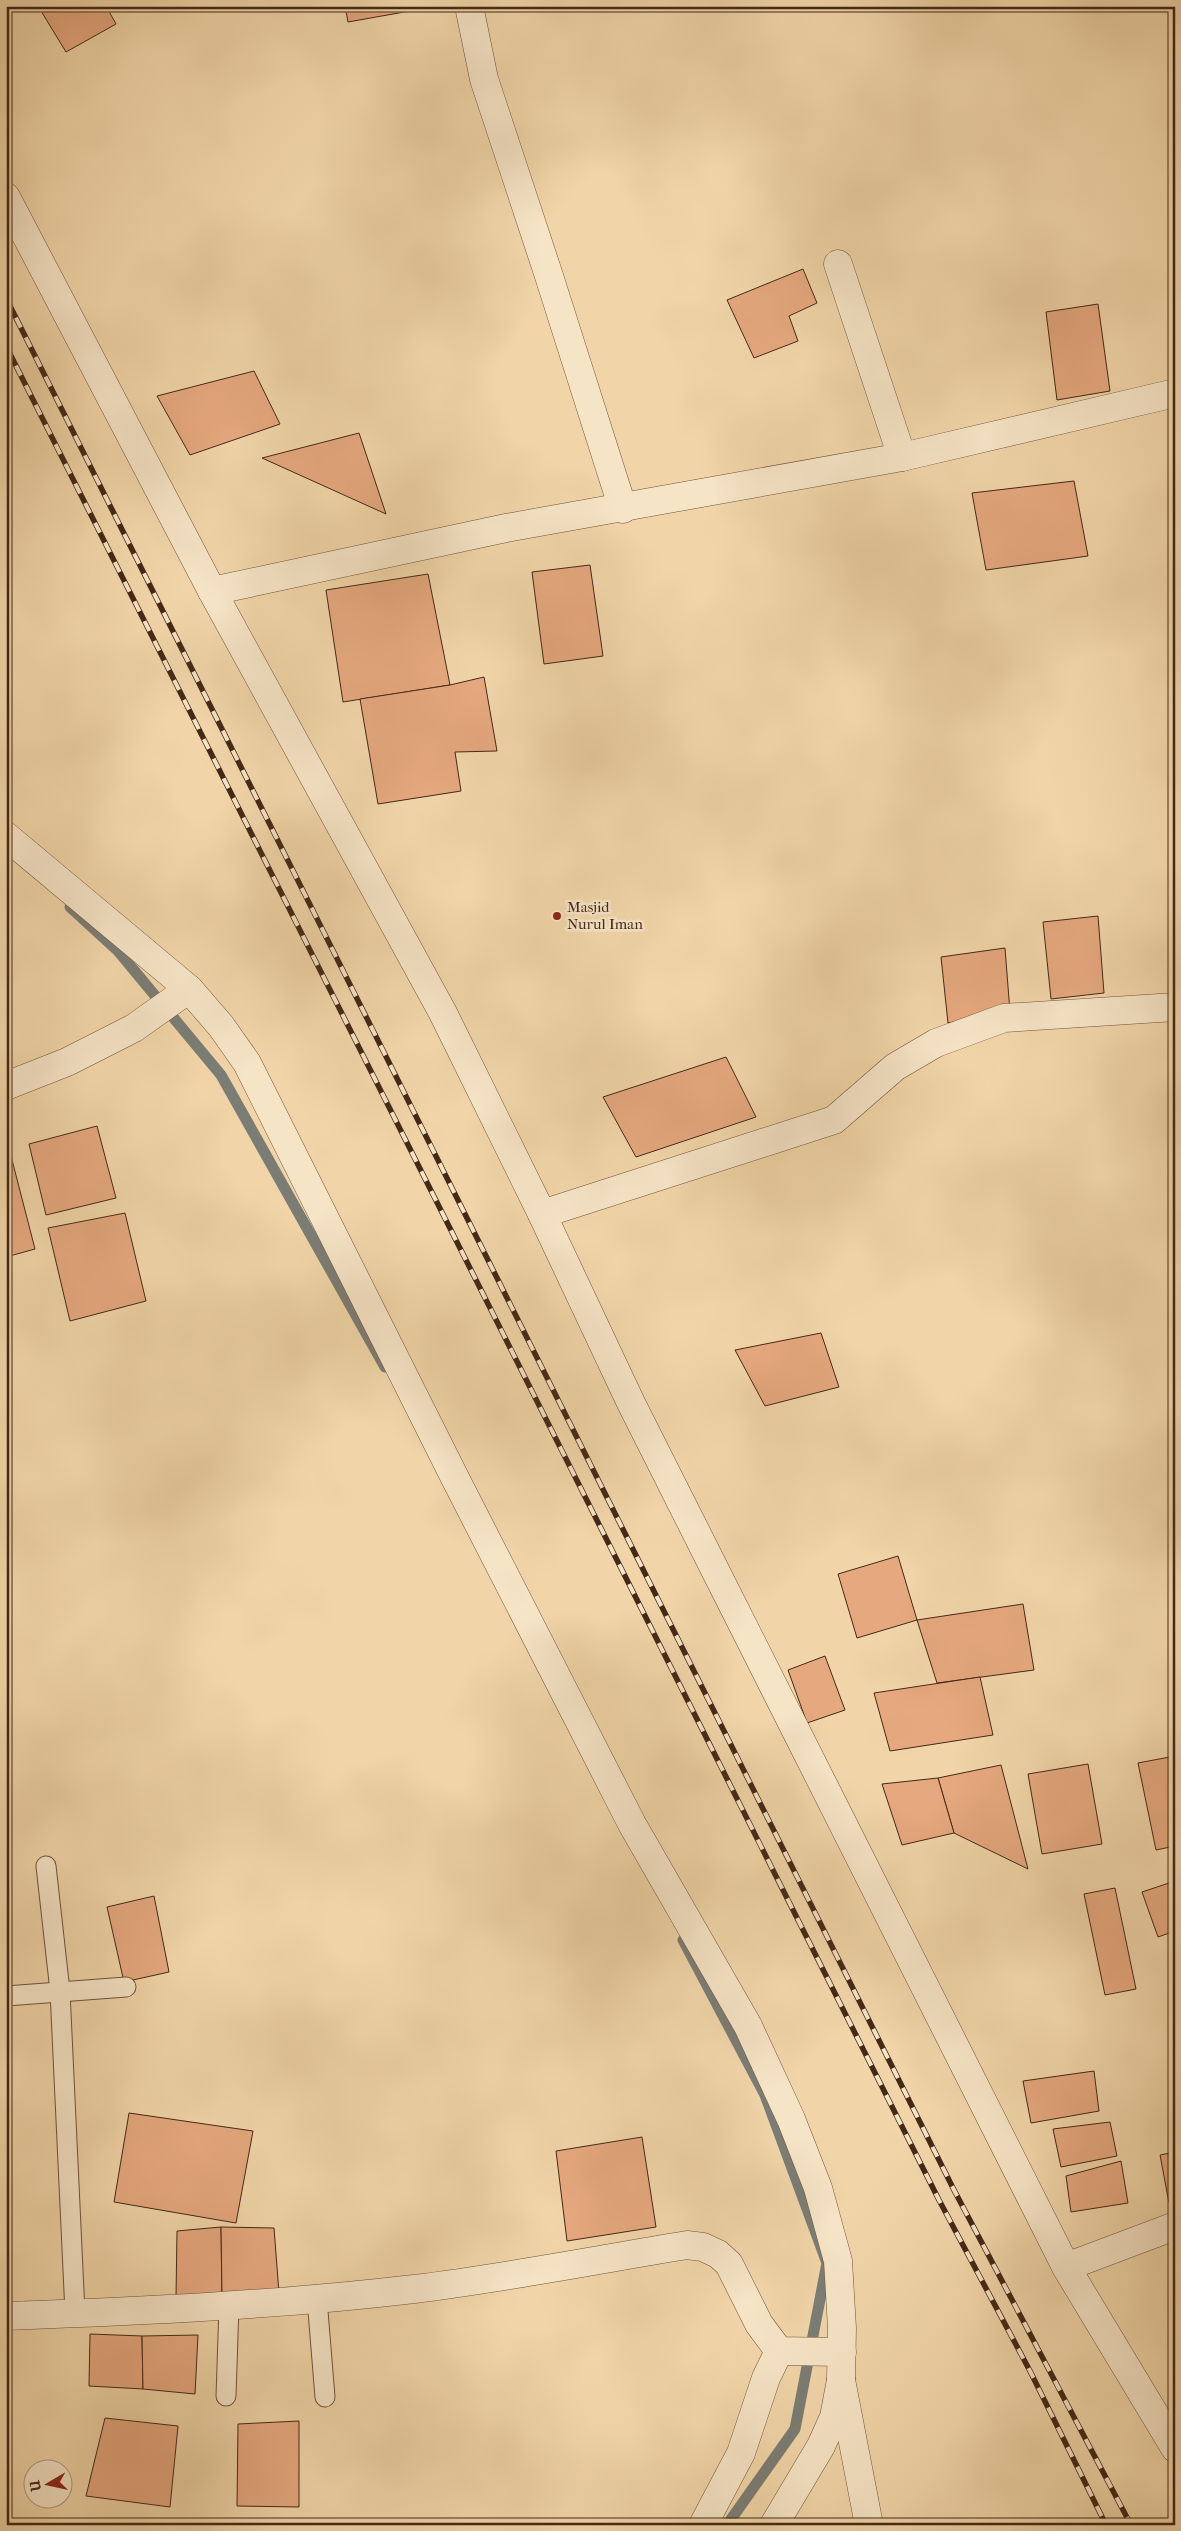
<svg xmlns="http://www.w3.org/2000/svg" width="1181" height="2531" viewBox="0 0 1181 2531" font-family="'IM FELL French Canon',serif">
	<rect width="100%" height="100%" fill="#f1d5a8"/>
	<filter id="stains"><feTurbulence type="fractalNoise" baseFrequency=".004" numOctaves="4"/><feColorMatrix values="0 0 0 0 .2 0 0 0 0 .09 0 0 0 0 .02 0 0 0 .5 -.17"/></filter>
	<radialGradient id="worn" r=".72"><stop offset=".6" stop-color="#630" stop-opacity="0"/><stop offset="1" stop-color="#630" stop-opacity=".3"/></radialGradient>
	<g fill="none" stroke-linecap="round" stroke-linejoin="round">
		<g stroke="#7b7d75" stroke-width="11">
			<polyline points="70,907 118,951 221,1075 385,1367"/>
			<polyline points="683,1940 765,2095 827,2263 795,2429 727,2525"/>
		</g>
	</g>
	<g fill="#e6a87f" stroke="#442818">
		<polygon points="38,6 106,6 116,24 66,52"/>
		<polygon points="345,6 409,6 410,11 348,22"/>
		<polygon points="803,269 817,303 789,316 798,341 754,358 727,300"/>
		<polygon points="1098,304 1110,391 1057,400 1046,312"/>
		<polygon points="254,371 280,424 190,455 157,396"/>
		<polygon points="359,433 386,514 262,458"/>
		<polygon points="1074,481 1088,556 986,570 972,493"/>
		<polygon points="590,565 603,656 544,664 532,572"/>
		<polygon points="428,574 450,685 343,702 326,590"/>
		<polygon points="484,677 497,751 455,752 461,791 378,804 360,699 450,685"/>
		<polygon points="1098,916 1104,993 1051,999 1043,922"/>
		<polygon points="1005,948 1010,1012 948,1023 941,957"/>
		<polygon points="726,1057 756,1117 636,1157 603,1097"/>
		<polygon points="97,1126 116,1198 46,1215 29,1144"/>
		<polygon points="11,1156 35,1249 6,1257 6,1157"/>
		<polygon points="125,1213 146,1301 70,1321 48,1228"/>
		<polygon points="821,1333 839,1387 765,1406 735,1350"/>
		<polygon points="898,1556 917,1620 857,1638 838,1574"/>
		<polygon points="1023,1604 1034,1670 937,1683 917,1620"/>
		<polygon points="825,1656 845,1710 807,1723 788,1670"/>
		<polygon points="980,1677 993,1735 890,1751 874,1693"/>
		<polygon points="1175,1756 1175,1846 1156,1850 1138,1763"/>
		<polygon points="1088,1764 1102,1844 1042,1854 1028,1774"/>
		<polygon points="1001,1765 1028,1869 954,1833 938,1778"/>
		<polygon points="938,1778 954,1833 902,1845 882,1784"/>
		<polygon points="1175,1881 1175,1931 1158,1937 1142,1892"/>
		<polygon points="1115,1888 1136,1989 1105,1995 1084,1894"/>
		<polygon points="154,1896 169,1972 124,1982 107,1907"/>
		<polygon points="1094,2071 1099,2111 1031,2123 1023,2081"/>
		<polygon points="129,2113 253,2131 236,2223 114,2202"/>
		<polygon points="1110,2122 1117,2156 1061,2167 1053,2129"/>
		<polygon points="642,2137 656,2227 567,2241 556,2151"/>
		<polygon points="1175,2152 1175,2202 1169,2203 1160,2155"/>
		<polygon points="1121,2161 1128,2203 1071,2212 1066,2176"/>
		<polygon points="221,2227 222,2297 176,2298 177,2231"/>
		<polygon points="221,2227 274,2228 279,2293 222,2297"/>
		<polygon points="90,2334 142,2336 143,2389 89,2386"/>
		<polygon points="198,2335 195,2394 143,2389 142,2336"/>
		<polygon points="105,2418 178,2426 170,2507 86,2496"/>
		<polygon points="299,2421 299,2507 237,2506 238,2424"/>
	</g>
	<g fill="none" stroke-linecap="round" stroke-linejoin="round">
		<defs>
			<g id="service">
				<polyline points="46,1866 60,1991 75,2313"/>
				<polyline points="6,1996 126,1987"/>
				<polyline points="317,2299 325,2397"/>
				<polyline points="226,2396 229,2306"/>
			</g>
			<g id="minor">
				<polyline points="469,6 484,79 549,276 623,509"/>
				<polyline points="838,264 902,457"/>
				<polyline points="212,591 506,528 902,457 1175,393"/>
				<polyline points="6,1086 67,1062 134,1028 189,989"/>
				<polyline points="542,1214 834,1120 895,1067 936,1043 1004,1018 1175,1007"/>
				<polyline points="1066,2267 1175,2226"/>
				<path d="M6,2316C143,2311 279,2305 414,2289C505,2278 596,2260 687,2245L703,2247L718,2254L729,2264L759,2324L779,2351L842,2352"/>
				<polyline points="841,2380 869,2525"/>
				<polyline points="703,2525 741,2453 766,2378 779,2351"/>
			</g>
			<g id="tertiary">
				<polyline points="6,197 212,591 443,1013 542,1214 631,1403 1066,2267 1175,2448"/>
				<polyline points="6,836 189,989 221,1026 247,1063 455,1478 632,1824 748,2026 791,2119 818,2188 838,2261 842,2328 841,2380 834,2417 821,2446 774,2525"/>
			</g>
		</defs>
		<use href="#service" stroke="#6f533c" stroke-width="21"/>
		<use href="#minor" stroke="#6f533c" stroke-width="29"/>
		<use href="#tertiary" stroke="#6f533c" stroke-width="29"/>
		<use href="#service" stroke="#f6e4c6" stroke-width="19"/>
		<use href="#minor" stroke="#f6e4c6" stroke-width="28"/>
		<use href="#tertiary" stroke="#f6e4c6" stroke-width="28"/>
		<defs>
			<g id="rail">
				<polyline points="6,298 954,2190 1131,2525"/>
				<polyline points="6,346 939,2200 1030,2371 1106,2525"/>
			</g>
		</defs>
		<use href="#rail" stroke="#442818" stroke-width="5.5"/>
		<use href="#rail" stroke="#f6e4c6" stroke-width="4" stroke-dasharray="11" stroke-linecap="butt"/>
	</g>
	<circle fill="#8f2418" stroke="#f6e4c6" stroke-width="2" cx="557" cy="916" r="5"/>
	<g text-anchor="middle" stroke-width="5" stroke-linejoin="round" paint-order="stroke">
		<g font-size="15" fill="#442818" stroke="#f6e4c6" text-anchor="start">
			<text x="567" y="912">Masjid<tspan x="567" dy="17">Nurul Iman</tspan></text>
		</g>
	</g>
	<rect width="1181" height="2531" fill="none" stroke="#f1d5a8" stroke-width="25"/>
	<rect x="8" y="8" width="1166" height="2516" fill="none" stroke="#442818" stroke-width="2.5"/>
	<rect x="12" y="12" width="1156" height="2506" fill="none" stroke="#442818"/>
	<g transform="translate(48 2484) rotate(261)"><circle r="24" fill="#f6e4c6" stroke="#af9980"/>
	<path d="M0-4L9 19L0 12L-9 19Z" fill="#8f2418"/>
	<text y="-8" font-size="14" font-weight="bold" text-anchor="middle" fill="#442818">U</text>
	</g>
	<rect width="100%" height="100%" filter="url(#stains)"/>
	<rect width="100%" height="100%" fill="url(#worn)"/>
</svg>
